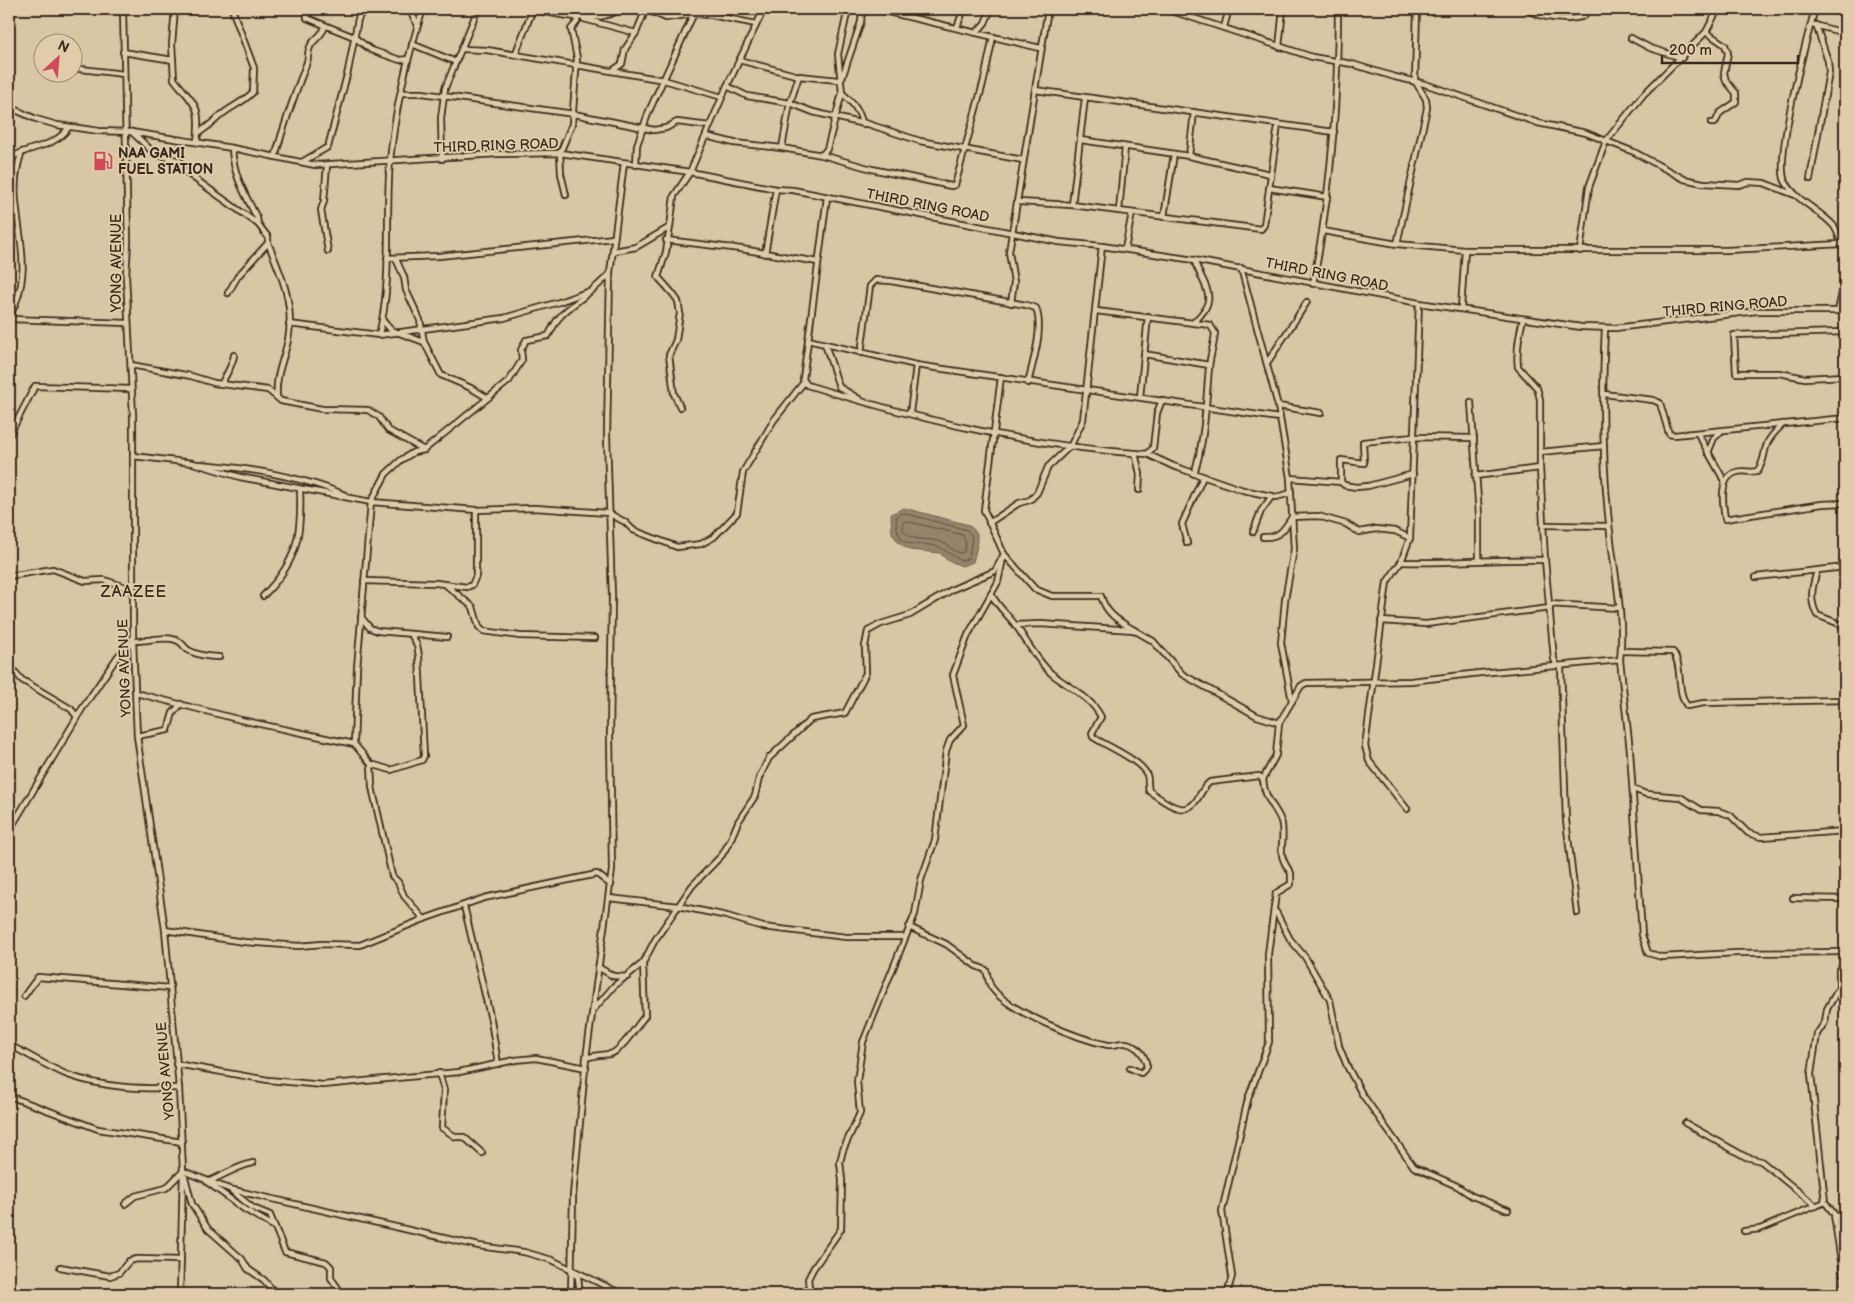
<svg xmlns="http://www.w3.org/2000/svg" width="1854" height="1303" viewBox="0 0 1854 1303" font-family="'Balsamiq Sans',sans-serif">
	<rect width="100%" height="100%" fill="#d9c6a4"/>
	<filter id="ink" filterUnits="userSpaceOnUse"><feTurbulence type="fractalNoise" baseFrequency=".02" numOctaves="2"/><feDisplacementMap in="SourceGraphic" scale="10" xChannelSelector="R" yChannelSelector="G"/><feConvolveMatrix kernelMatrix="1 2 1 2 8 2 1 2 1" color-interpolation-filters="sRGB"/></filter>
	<g filter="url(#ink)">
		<polygon fill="#96836b" stroke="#725f4c" points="904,508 969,525 977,533 977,546 973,562 962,566 947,560 940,553 910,550 898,542 892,533 891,514"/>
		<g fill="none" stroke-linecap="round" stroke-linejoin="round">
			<g stroke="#5f4e3d" stroke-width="1">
				<path d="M904,513L967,530L972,536L969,558L962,561C954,557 948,552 941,548C919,538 897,557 896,517Z"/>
				<path d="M906,521L963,535L966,544L964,552C955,555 951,546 943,543C929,536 913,544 903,530V523Z"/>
			</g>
			<defs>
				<g id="minor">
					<polyline points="123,9 128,242 126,276 133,415 133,641 137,736 165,930 179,1088 183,1171 180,1294"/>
					<path d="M175,9L172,44L174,79C196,107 201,104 197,142"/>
					<polyline points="306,9 307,18 354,37 371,50 400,60 408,59"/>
					<polyline points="402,9 411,13 418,25"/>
					<path d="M532,9C561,15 594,25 621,9"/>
					<polyline points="645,9 666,18 693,14 711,15 756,24"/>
					<path d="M848,9L838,54L842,93C852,102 859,110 862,122L920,141L1023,160"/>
					<polyline points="875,9 1040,48"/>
					<polyline points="1166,9 1312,57 1352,64 1395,77 1425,84 1538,123 1586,133 1634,152 1684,179 1703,183 1739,185 1748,182 1764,183 1795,195"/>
					<path d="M1526,9C1541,18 1568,22 1584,16L1587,9"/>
					<path d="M1815,9C1807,37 1774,159 1785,181C1796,201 1818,209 1833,225C1839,232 1839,242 1845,248"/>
					<polyline points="584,19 636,33"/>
					<polyline points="1814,25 1845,33"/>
					<polyline points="957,27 964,9"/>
					<polyline points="1224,27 1229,9"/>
					<polyline points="977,32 985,23 991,9"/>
					<polyline points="1706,32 1725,45 1728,53 1724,73 1726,81 1736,93 1736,102 1720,113 1715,123 1711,123"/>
					<polyline points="1631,38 1650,48 1682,58"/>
					<polyline points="412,44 456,62"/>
					<polyline points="1279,47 1283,9"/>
					<polyline points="462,49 487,50 664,80 722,97"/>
					<polyline points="123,52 173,60"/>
					<polyline points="515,55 533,9"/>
					<polyline points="739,60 799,76 790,103 782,148"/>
					<polyline points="72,68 124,74"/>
					<polyline points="612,71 622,64 625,49 636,33 646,9"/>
					<polyline points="799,76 838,80 842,78 861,22 862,9"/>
					<polyline points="727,86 747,96 790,103 813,112 864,124"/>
					<polyline points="1035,90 1334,132"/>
					<polyline points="401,93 422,93 574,114 654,130 666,128 677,122 710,126"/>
					<polyline points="9,107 36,119 57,125 99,131 131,132 232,148 315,165 498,154 560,153 690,172 776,189 793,190 1059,242 1102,246 1194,260 1419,303 1581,327 1615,328 1757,311 1845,311"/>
					<polyline points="132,132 155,154 180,161 184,171 258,224"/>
					<path d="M198,133C207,128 213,122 220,116C231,106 243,103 253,92L254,68L232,9"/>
					<polyline points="706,136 734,143 782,148 822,155 872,169 951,186 955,185 984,80 993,37"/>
					<polyline points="1081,140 1189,156 1270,174"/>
					<path d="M232,148C233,175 245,194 257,218L258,224L268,237V243C281,274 295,305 288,340C284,359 275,376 277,396"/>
					<polyline points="822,155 827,149 842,93"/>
					<polyline points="1189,156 1194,112"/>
					<path d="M275,157C284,125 295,93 307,62C309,58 307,52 310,47C313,39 323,36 325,26"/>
					<path d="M9,159C29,145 54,149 69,127"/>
					<polyline points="442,159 441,118 445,88 478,9"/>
					<polyline points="302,162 328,147 348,71 358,19 364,9"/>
					<polyline points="327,165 324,201 321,210 328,251"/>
					<polyline points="636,165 637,145 649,111 696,9"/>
					<polyline points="1810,179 1829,72 1828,61 1816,25"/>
					<polyline points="1269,188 1328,197"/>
					<polyline points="566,195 561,174 560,153 572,124 577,58 571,29 577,22 577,17"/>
					<path d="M827,197L803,379L807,385C917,419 1032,447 1147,454L1153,448L1157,413L1162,400"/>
					<polyline points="1019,202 1072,205 1261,229 1264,225 1278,125"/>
					<polyline points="1072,205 1085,98"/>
					<polyline points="1119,211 1125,147"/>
					<polyline points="1164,217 1174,154"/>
					<polyline points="670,227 666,252 658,277 673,294 678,301 680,313 676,340 669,355 674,394 680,407"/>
					<polyline points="1323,231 1397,244 1465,250 1727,250 1841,244"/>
					<polyline points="666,240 741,249 818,262"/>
					<polyline points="1397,244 1427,108 1426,99 1415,81 1417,9"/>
					<polyline points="1125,249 1132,213"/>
					<polyline points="614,251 636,247 670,227 674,196 690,172 727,86 764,9"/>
					<polyline points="1580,251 1589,187 1606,141 1643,95 1706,32 1718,9"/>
					<polyline points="765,254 776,189"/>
					<polyline points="387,258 439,256 614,238"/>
					<polyline points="396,259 404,277 406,290 420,320 424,342"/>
					<polyline points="1241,268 1278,406 1290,478 1294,549 1285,600 1281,643 1292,701"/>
					<path d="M1313,284C1331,192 1338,102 1338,9"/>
					<polyline points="228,293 238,276 268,243"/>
					<polyline points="1011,303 1014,282 1009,252 1048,9"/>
					<polyline points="1461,308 1465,250"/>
					<path d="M1096,311L1210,325L1215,333C1214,345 1210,356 1209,367C1206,402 1205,440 1194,474"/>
					<polyline points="1838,311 1845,280"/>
					<path d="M9,317C43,259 0,208 22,152"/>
					<polyline points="9,319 128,323"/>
					<path d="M1523,319C1519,335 1516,351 1518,367L1537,388L1540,399V468L1545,560L1554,659L1557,666"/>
					<polyline points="383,321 391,330 424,342 441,375 471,388 486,397"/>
					<path d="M1194,322C1220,298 1205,289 1194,260"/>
					<polyline points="289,324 379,335 504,318 559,302 587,292"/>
					<polyline points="1845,332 1734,335 1736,373 1779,373 1805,378 1845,376"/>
					<path d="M379,335C393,278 385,218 390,161C395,109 407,58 423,9"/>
					<polyline points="808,340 916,365 1279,418"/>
					<polyline points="825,344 839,387 859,399"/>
					<path d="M861,353L870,286L876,280L891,281L1026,305L1036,308C1044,330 1033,361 1028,383"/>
					<polyline points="1144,354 1209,365"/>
					<polyline points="1267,363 1307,302"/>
					<polyline points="131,365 191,376 214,383 268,390 281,401 322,409 368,410 379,417 388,430 424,450"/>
					<path d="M222,383C226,374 233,365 234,355"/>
					<polyline points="1604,394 1653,400 1660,403 1669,434 1674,435 1845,418"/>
					<polyline points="1140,397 1148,316"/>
					<polyline points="1471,402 1479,515 1479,559"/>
					<polyline points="1278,406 1321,413"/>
					<polyline points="910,413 916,365"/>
					<path d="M1783,424C1777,430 1770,436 1767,444C1763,454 1765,462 1757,471C1750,473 1744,470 1737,472C1718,477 1723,504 1725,519L1822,504L1845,503"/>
					<polyline points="1698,434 1725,482"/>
					<polyline points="9,436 35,386 131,389"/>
					<polyline points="1540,452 1604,446"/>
					<polyline points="1135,453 1140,474 1139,490"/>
					<polyline points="1708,453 1714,438 1720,433"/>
					<polyline points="1147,454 1173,466 1243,490 1276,497 1291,493"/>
					<polyline points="133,456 193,463 240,477 371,502 476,510 535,508 608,513 625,522 633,530 677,547 701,544 714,537 737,513 743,472 774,420 804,382"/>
					<path d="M199,464C248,468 301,476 345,495"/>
					<polyline points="1475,476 1540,468"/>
					<polyline points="1290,478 1341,482 1341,460 1364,463 1363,442 1413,437 1474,438"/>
					<polyline points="1341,482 1344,485 1356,487 1368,486 1413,474"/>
					<polyline points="989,523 1019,503 1030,500 1037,493 1048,467 1071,445 1083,420 1102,246"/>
					<polyline points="1543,525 1609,526"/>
					<polyline points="1253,532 1261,511 1272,496"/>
					<path d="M1263,537C1279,538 1284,530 1292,517L1318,516L1346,524L1359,532L1376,529L1395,531L1410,538"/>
					<polyline points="1187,543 1182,524 1203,477"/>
					<path d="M1401,562C1449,564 1496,558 1545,560"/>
					<path d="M1817,571C1812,587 1809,600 1817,615L1845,626"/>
					<polyline points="9,576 53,569 85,581 104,580 135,590"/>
					<polyline points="1756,577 1845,567"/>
					<polyline points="364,581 436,583 467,587 472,585 476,576 476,510"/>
					<polyline points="447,586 473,607 479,627 483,631 520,636 595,638"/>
					<path d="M991,594C998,607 1008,615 1017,627C1027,642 1038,662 1052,674C1067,686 1092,698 1101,717L1092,733L1093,737C1106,746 1141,760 1147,775C1149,780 1147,785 1149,791C1163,800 1183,819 1196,801C1201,794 1203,787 1210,782L1259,776L1263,779C1264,802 1280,810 1282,825C1285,849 1275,851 1291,873V884L1276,893L1268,954L1269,1042L1248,1099L1222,1211L1232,1276L1227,1294"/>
					<path d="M263,596C297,562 302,536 300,490"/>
					<polyline points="1549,604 1619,608"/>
					<polyline points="361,617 370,628 378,631 447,637"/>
					<polyline points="1381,621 1426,624 1550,608"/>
					<polyline points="1015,625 1040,624 1134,630 1153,641 1182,674 1257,716 1279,723"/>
					<path d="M1621,651L1673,652C1683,666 1676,691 1687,706L1704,703L1845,700"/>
					<polyline points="1620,660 1630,751 1642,935 1648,953 1662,957 1737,953 1845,952"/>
					<polyline points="9,665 22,680 71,709 77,717"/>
					<polyline points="1561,666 1566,820 1577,913"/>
					<polyline points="136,693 241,720 354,744"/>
					<polyline points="137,736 168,730 173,713 181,704"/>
					<polyline points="371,764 391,770 422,760 424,756 419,656 417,645 412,636"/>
					<path d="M1263,779L1276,755L1279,723L1301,686L1306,683L1411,681L1480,673L1620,660C1625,615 1613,568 1609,523C1602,459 1602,393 1605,328"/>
					<polyline points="1633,789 1646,794 1680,797 1701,810 1718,811 1730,815 1748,833 1761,837 1845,831"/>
					<polyline points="1407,809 1369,761 1365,746 1387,582 1401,562 1410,538 1419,303"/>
					<path d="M9,831L82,709L118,656L133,641C147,642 164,635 176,640C181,641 184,647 188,650C197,655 209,657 219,657"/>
					<polyline points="609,898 678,906 727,916 763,927 846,937 904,937"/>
					<polyline points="1793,898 1845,899"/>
					<polyline points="464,906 491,1020 498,1064"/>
					<polyline points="1276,912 1290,939 1305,957 1330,1000 1339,1046 1347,1066 1362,1094 1414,1167 1457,1186 1472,1196 1508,1210"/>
					<path d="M424,919L404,896L398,882L392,876L372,787L371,764L354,744L357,668L371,502L386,474L401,460L414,452L424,450L509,381L522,360L521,350L526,340L548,336C552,330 554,324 558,319C573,301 595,292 609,274"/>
					<path d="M909,927L946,944L976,966L986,970C988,976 988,983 992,988C1009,1012 1079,1039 1108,1045C1114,1046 1120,1042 1126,1043C1139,1046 1145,1056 1147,1067L1141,1073L1130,1068"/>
					<polyline points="165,930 244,942 299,946 322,944 360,945 424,919 484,898 597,874 611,885"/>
					<polyline points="1845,962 1839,971 1839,988 1827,1009 1825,1022 1817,1034 1811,1074 1825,1202 1835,1215 1845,1220"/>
					<polyline points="598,967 613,976 627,977"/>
					<polyline points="24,996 38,977 170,988"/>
					<polyline points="595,1008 614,986 643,963"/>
					<path d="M9,1045C28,1054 48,1067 68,1075C104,1088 141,1089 179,1088"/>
					<path d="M586,1058C595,1055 601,1055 610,1054C621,1052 637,1025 645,1016L643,963L655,940L692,886L722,855L730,841L738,822L755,796L759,778L769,758L811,719L845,713L866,673L865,646L868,631L881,624L910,615L953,589L995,571L1004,554L1035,589L1052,596H1101C1106,614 1119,621 1134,630"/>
					<polyline points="176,1064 268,1080 323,1085 459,1072 515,1060 536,1058 586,1068"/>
					<polyline points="439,1073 444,1090 442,1128 456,1137 464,1137 482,1153"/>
					<polyline points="9,1096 98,1129 182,1142"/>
					<polyline points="1685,1123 1746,1157 1761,1161 1816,1206"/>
					<path d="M253,1163C237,1166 223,1176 207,1182L244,1209L275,1227"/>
					<polyline points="185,1177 192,1204 208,1229 242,1259 248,1269 264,1280 276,1294"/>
					<polyline points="232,1191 253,1208 270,1215 285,1252 326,1262 331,1267 331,1278 342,1294"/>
					<polyline points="125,1204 135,1196 166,1188 183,1171 229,1189 479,1246 524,1252 552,1260 622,1294"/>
					<polyline points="1834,1215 1845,1287"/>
					<polyline points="1744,1231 1760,1229 1825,1202"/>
					<polyline points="1839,1237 1845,1228"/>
					<polyline points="60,1267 110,1276 119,1273 129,1261 137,1259 181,1260"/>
					<polyline points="572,1272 578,1277 580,1294"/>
					<polyline points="571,1294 573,1196 586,1058 612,870 610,736 612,596 607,436 610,273 624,163"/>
					<polyline points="810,1294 808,1279 813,1269 841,1229 842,1180 840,1162 843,1150 860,1113 857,1081 863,1042 915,914 921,880 935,840 946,751 950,740 964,725 953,675 968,635 998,582 1004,554 984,510 1001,377"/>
				</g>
			</defs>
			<use href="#minor" stroke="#3b2a1e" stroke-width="8"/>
			<use href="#minor" stroke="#e0ccaa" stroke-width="4.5"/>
		</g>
	</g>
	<defs>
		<symbol id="fuel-bare" viewBox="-9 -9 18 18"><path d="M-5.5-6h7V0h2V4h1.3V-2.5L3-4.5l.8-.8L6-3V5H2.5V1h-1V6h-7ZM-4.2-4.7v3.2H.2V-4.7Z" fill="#d1495b" stroke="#e0ccaa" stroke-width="2.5" paint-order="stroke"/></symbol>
	</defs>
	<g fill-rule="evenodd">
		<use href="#fuel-bare" x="89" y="147" width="28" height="28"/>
	</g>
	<g text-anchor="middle" stroke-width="4" stroke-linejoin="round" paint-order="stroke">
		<g font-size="14" fill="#3b2a1e" stroke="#e0ccaa">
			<text transform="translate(496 145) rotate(-2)" y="5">THIRD RING ROAD</text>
			<text transform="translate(928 205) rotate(11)" y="5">THIRD RING ROAD</text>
			<text transform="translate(116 263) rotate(-90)" y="5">YONG AVENUE</text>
			<text transform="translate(1327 274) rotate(11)" y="5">THIRD RING ROAD</text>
			<text transform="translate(1725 306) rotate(-5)" y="5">THIRD RING ROAD</text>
			<text transform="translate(124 668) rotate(-92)" y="5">YONG AVENUE</text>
			<text transform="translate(165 1071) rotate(-95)" y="5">YONG AVENUE</text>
		</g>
		<g font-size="14" font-weight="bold" fill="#3b2a1e" stroke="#e0ccaa" text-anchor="start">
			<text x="118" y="158">NAA GAMI<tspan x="118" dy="16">FUEL STATION</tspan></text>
		</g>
		<g font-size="16" letter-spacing="1" fill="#3b2a1e" stroke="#e0ccaa">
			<text x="134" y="597">ZAAZEE</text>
		</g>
	</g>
	<rect width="1854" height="1303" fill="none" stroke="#e0ccaa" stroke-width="30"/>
	<rect x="15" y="15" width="1824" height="1273" fill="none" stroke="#3b2a1e" stroke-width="2" filter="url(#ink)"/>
	<g transform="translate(58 58) rotate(26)"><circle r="24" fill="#e0ccaa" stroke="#9e8b72"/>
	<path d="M0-4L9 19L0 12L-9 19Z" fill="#d1495b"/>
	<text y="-8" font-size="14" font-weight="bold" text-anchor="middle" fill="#3b2a1e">N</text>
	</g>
	<path d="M1662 55v8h136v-8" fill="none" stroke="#3b2a1e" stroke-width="2.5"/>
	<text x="1669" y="55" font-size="15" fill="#3b2a1e" stroke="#e0ccaa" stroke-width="4" paint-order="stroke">200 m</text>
</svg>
